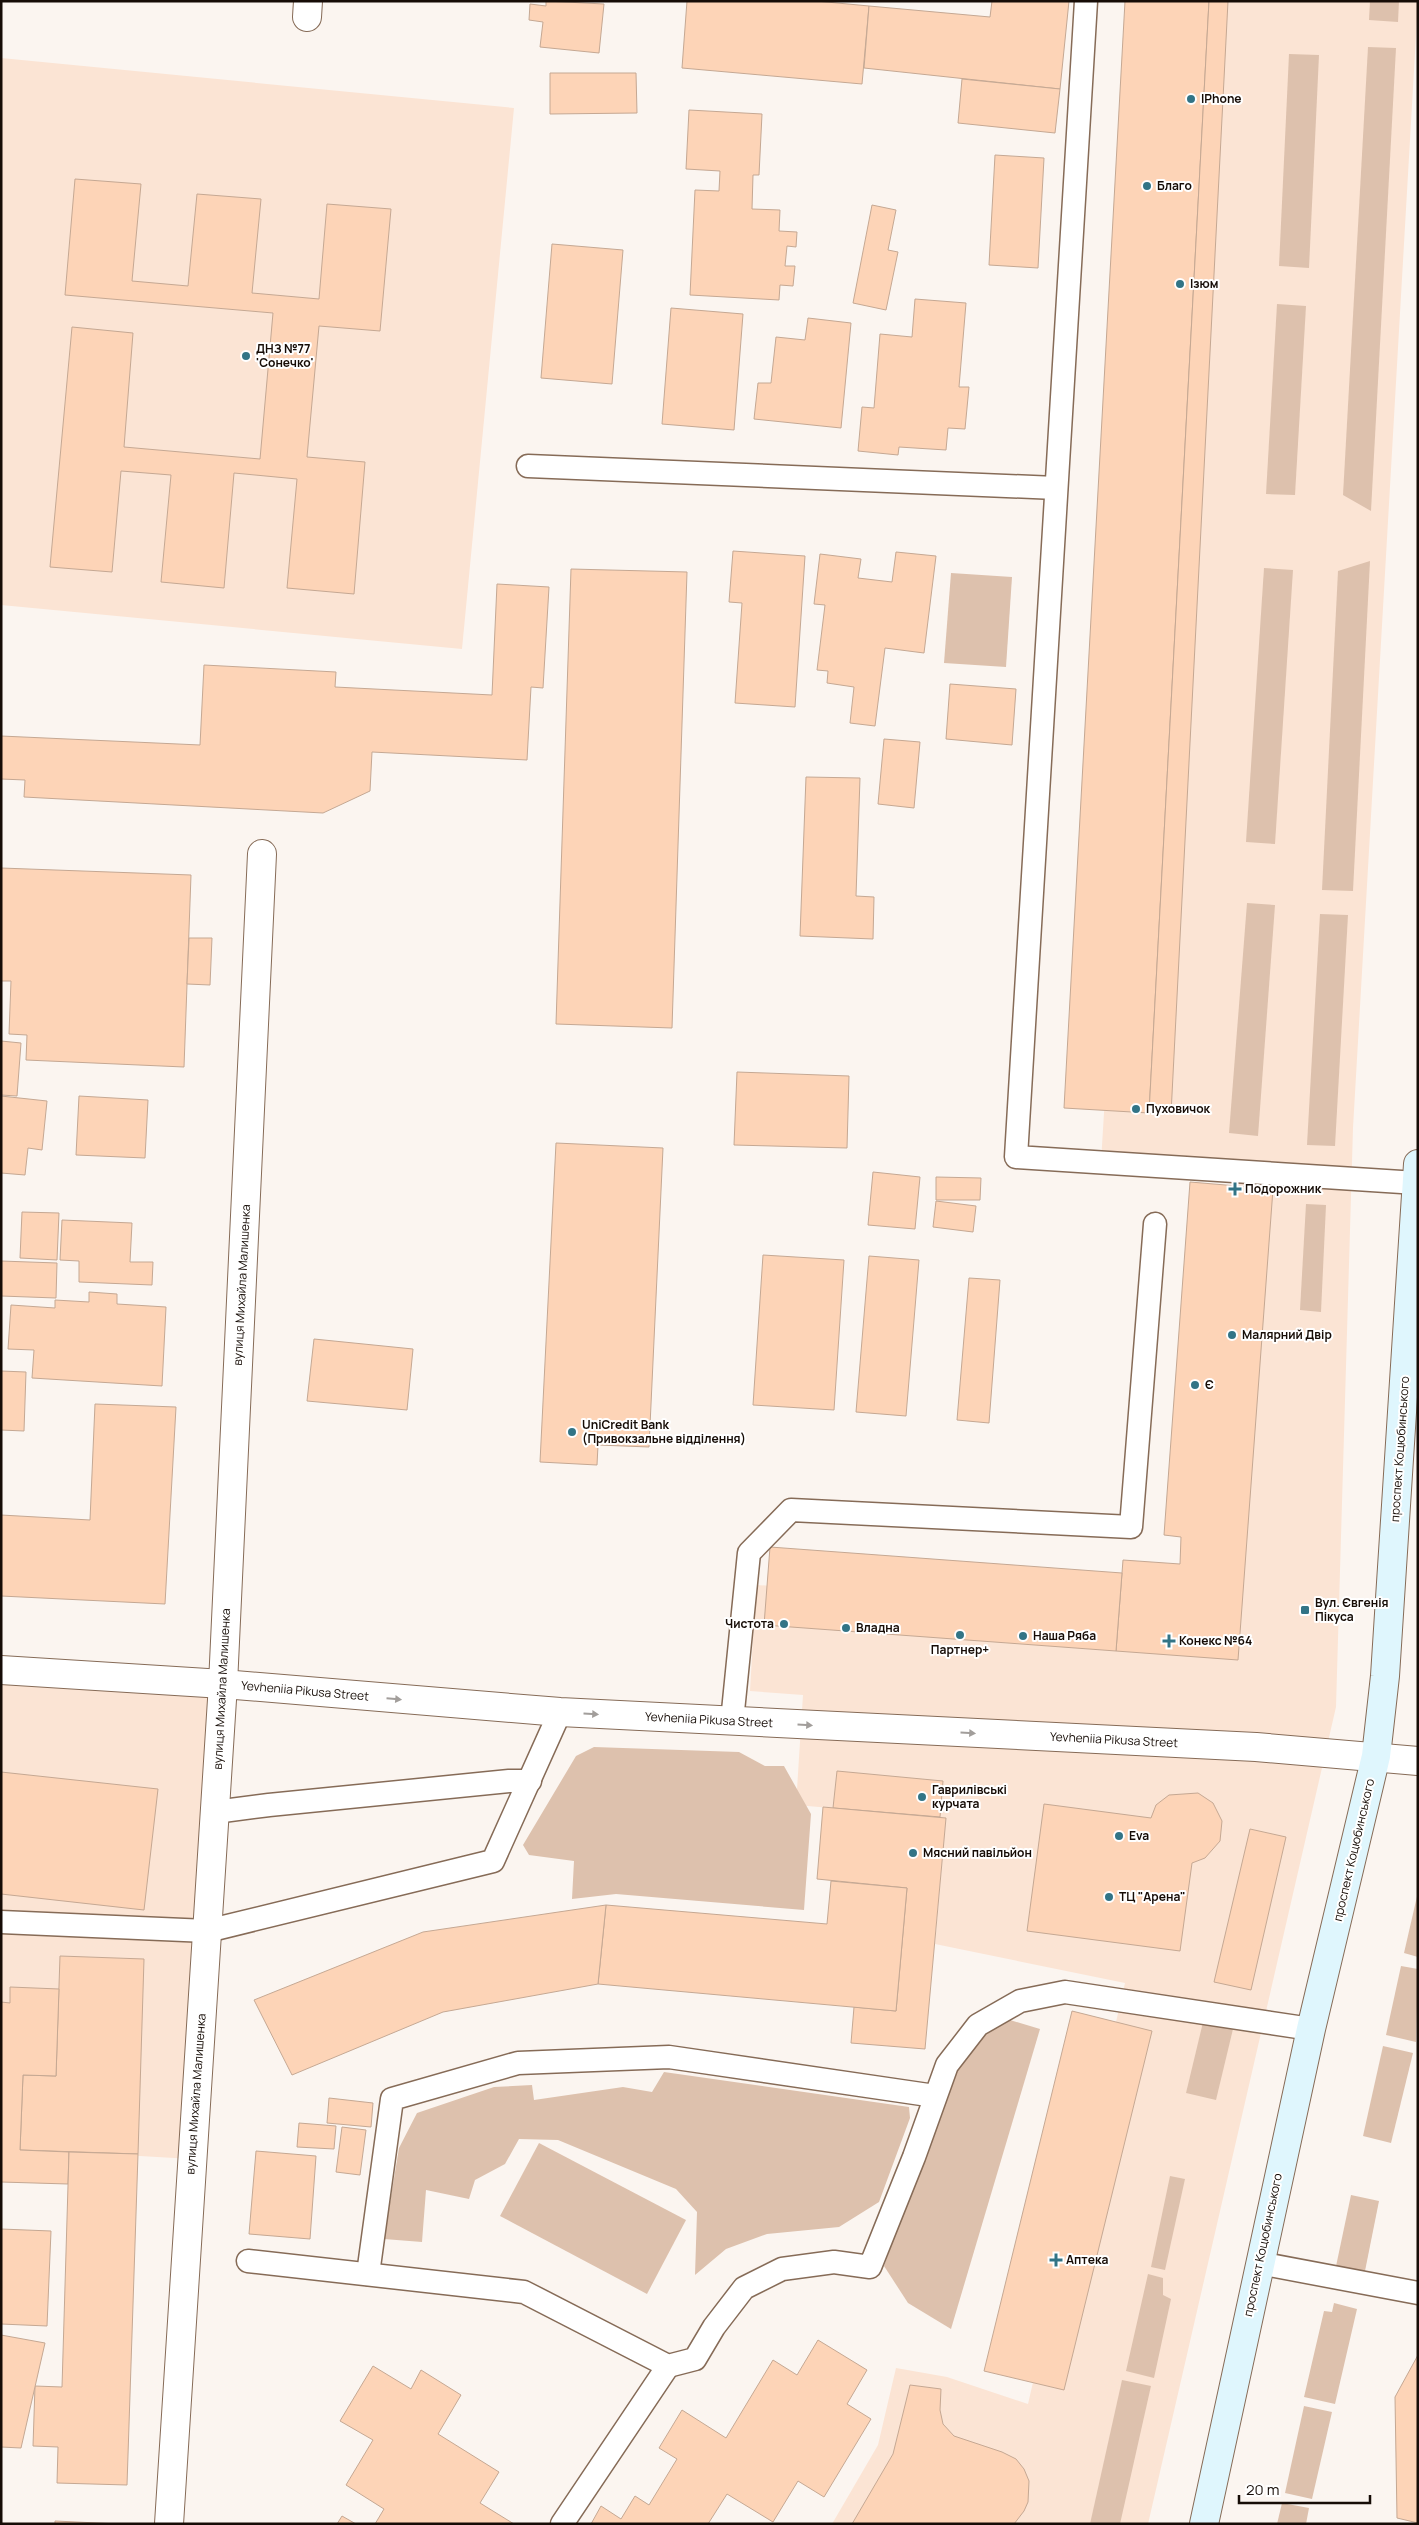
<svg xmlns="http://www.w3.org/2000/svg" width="1419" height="2525" viewBox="0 0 1419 2525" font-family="Manrope,sans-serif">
	<rect width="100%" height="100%" fill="#fbf5f0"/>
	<g fill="#fbe4d4">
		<polygon points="1172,1 1418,1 1353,1128 1336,1707 1148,2524 832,2524 878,2445 896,2368 947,2377 1028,2404 1125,1983 935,1944 946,1818 796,1805 803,1695 750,1691 756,1585 1194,1612 1237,1171 1101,1162"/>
		<polygon points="1,58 514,108 462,649 1,605"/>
		<polygon points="1,1670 223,1684 192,2159 70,2152 68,2184 1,2182"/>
	</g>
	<g fill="#ddc1ad">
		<polygon points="1370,1 1399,1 1398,22 1369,20"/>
		<polygon points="1368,47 1396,48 1371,511 1343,495"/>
		<polygon points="1289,54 1319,55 1309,268 1279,266"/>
		<polygon points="1277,304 1306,306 1295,495 1266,494"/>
		<polygon points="1370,561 1353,891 1322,890 1338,571"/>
		<polygon points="1264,568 1293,570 1275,844 1246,842"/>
		<polygon points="951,573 1012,577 1006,667 944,663"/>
		<polygon points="1247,903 1275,905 1258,1136 1229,1133"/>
		<polygon points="1320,914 1348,915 1335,1146 1307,1145"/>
		<polygon points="1306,1204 1326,1205 1321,1312 1300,1310"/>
		<polygon points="594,1747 739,1752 765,1766 784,1766 811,1814 804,1910 616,1894 572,1899 574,1861 529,1855 523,1845 576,1756"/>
		<polygon points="1418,1892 1418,1957 1404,1953"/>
		<polygon points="1401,1966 1418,1969 1416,2042 1386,2035"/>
		<polygon points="1204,2018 1233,2029 1216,2100 1186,2093"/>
		<polygon points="1010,2020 1040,2029 951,2329 908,2303 884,2266 957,2064 986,2031"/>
		<polygon points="1383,2046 1413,2053 1391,2143 1363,2136"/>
		<polygon points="664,2072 909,2107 910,2118 879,2202 839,2227 767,2234 726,2249 695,2275 697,2212 676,2189 558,2140 519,2139 505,2164 475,2180 469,2199 426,2190 422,2242 384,2239 399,2148 417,2113 494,2087 532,2085 534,2100 623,2087 652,2092"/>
		<polygon points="539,2143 686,2220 647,2294 500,2216"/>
		<polygon points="1170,2176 1185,2179 1165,2270 1151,2267"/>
		<polygon points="1351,2195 1379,2201 1364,2276 1335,2271"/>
		<polygon points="1148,2274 1163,2278 1163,2295 1171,2299 1154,2378 1126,2371"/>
		<polygon points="1334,2303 1357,2309 1335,2404 1304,2397 1324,2311 1332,2312"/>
		<polygon points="1122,2380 1151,2386 1120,2524 1090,2524"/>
		<polygon points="1304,2406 1332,2412 1312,2499 1285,2493"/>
		<polygon points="1282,2503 1309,2508 1306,2524 1277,2524"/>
	</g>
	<g fill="#fdd4b7" stroke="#c5a893">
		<polygon points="546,1 604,4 599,53 540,47 543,22 529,20 530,4 546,6"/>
		<polygon points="687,1 816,1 869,6 862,84 682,68"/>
		<polygon points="992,1 1069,1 1060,89 864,68 869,6 990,17"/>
		<polygon points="1125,1 1209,1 1149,1113 1064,1108"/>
		<polygon points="1209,1 1228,1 1171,1114 1149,1113"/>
		<polygon points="550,73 636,73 637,113 550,114"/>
		<polygon points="962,79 1060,89 1055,133 958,123"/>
		<polygon points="689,110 762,114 759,175 753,175 752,209 780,210 779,231 797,232 796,247 787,246 785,266 795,266 793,286 780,285 779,300 690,295 695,190 719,191 720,171 686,169"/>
		<polygon points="995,155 1044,158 1038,268 989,265"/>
		<polygon points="75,179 141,184 132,281 188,286 197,194 261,199 252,293 319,299 327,204 391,209 380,331 319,326 307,457 365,462 354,594 287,588 297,479 234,473 224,588 161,582 171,475 121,471 112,572 50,567 72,327 133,333 124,447 260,459 273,313 65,295"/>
		<polygon points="872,205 896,210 888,250 898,252 886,310 853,303"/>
		<polygon points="552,244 623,250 612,384 541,378"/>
		<polygon points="915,299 966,303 959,387 969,387 965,429 948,428 946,450 899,447 898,455 858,451 862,407 874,408 880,334 912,337"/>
		<polygon points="671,308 743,314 734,430 662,424"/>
		<polygon points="808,318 851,323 841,428 754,419 758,383 771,383 776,337 805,340"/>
		<polygon points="733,551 805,556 795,707 735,703 742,603 729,602"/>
		<polygon points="896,552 936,556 924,653 885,648 875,726 850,723 854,687 827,683 828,671 817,670 825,605 814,604 820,554 861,559 858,578 892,582"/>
		<polygon points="571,569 687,572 672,1028 556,1024"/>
		<polygon points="497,584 549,587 543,688 531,687 527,760 372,752 370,791 323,813 24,797 25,780 1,779 1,736 200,745 204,665 336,672 335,687 492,695"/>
		<polygon points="950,684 1016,689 1012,745 946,739"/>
		<polygon points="884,739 920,742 914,808 878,804"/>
		<polygon points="806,777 860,778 856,896 874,897 873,939 800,936"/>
		<polygon points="1,868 191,875 184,1067 26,1060 27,1035 9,1034 11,981 1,981"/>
		<polygon points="189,938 212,938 210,985 187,984"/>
		<polygon points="1,1041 21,1043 17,1096 1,1095"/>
		<polygon points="737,1072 849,1076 847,1148 734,1145"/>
		<polygon points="1,1096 47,1101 42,1150 28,1148 25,1175 1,1173"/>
		<polygon points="79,1096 148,1100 145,1158 76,1155"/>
		<polygon points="556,1143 663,1148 649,1447 598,1445 597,1465 540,1462"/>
		<polygon points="873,1172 920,1177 915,1229 868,1225"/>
		<polygon points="936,1177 981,1178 980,1200 936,1200"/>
		<polygon points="1190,1182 1273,1189 1238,1660 1116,1651 1123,1560 1180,1564 1181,1537 1164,1535"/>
		<polygon points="936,1201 976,1206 973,1232 933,1227"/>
		<polygon points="22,1212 59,1213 57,1260 20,1258"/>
		<polygon points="62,1220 132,1223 130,1262 153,1262 152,1285 79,1282 79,1261 60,1260"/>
		<polygon points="763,1255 844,1260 834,1410 753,1405"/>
		<polygon points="869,1256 919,1260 906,1416 856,1412"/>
		<polygon points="1,1261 57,1263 56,1298 1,1296"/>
		<polygon points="969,1278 1000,1280 989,1423 957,1420"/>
		<polygon points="89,1292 117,1294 117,1304 166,1307 162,1386 32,1378 34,1350 8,1349 11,1305 55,1308 55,1300 89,1302"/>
		<polygon points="314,1339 413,1349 407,1410 307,1401"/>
		<polygon points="1,1371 26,1372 24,1431 1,1430"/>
		<polygon points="95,1404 176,1407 165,1604 1,1596 1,1515 90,1520"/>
		<polygon points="770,1547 1122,1573 1116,1651 764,1625"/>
		<polygon points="837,1771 943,1781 940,1817 833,1808"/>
		<polygon points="1,1772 158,1789 144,1910 1,1894"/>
		<polygon points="1198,1793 1213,1803 1222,1821 1220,1841 1205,1858 1192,1863 1180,1951 1027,1931 1044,1804 1151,1818 1156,1805 1169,1795"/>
		<polygon points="823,1807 946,1818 925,2049 851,2043 854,2007 896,2011 907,1888 817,1879"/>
		<polygon points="1250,1829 1286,1837 1251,1990 1214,1982"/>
		<polygon points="831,1881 907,1888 896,2011 598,1984 606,1905 827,1924"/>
		<polygon points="606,1905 598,1984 443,2012 292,2075 254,2000 423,1932"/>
		<polygon points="60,1956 144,1959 138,2154 20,2150 23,2075 56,2076"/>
		<polygon points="10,1987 59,1989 56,2076 23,2075 20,2150 69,2152 68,2184 1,2182 1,2002 10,2003"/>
		<polygon points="1072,2011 1152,2031 1064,2390 984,2371"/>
		<polygon points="329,2098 373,2103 371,2127 327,2123"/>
		<polygon points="299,2123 336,2126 334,2149 297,2147"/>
		<polygon points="342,2127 366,2130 360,2175 336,2172"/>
		<polygon points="256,2151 316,2156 310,2239 249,2234"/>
		<polygon points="69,2152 138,2154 127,2485 57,2483 58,2447 33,2446 35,2386 62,2387"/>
		<polygon points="1,2229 51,2231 47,2326 1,2324"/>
		<polygon points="1,2335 45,2343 21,2448 1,2447"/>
		<polygon points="818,2340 867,2370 847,2404 871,2419 824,2497 798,2481 773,2522 727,2494 708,2524 591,2524 601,2506 621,2519 635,2496 649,2505 677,2459 659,2448 682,2410 726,2438 773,2360 797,2375"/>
		<polygon points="1418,2355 1418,2523 1397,2518 1395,2397"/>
		<polygon points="373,2366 411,2389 421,2370 461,2395 438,2434 499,2472 480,2503 514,2524 375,2524 384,2509 346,2485 373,2440 340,2421"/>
		<polygon points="910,2385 941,2389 940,2410 943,2424 954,2436 1002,2452 1016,2459 1024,2469 1029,2481 1028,2502 1024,2511 1014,2524 852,2524 893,2454"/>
		<polygon points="342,2516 356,2524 337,2524"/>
		<polygon points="55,2521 119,2524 55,2524"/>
	</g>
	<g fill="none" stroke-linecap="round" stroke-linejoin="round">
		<defs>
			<g id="service">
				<polyline points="1086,1 1016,1157 1417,1183"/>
				<polyline points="528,466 1056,488"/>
				<polyline points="732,1721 749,1553 791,1510 1131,1527 1155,1224"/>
				<polyline points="215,1812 269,1805 509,1781 530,1781"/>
				<polyline points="1,1922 207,1931 493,1861 560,1712"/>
				<polyline points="248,2261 524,2292 668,2366 695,2359 714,2327 744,2288 782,2269 834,2262 870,2267 914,2157 947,2065 978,2025 1020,2001 1065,1992 1311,2029"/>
				<polyline points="1259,2263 1418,2293"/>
				<polyline points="368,2274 392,2099 518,2063 669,2057 935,2096"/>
				<polyline points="562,2524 668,2366"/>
			</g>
			<g id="minor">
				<polyline points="307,17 308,1"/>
				<polyline points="1,1670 223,1684 560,1712 1256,1747 1418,1761"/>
				<polyline points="169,2524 223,1684 262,854"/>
			</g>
			<polyline id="secondary" points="1204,2524 1311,2029 1376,1756 1385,1676 1418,1164"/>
		</defs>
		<use href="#service" stroke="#866b57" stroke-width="25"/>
		<use href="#minor" stroke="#866b57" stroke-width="30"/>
		<use href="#secondary" stroke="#866b57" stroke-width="30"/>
		<use href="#service" stroke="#fff" stroke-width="22"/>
		<use href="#minor" stroke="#fff" stroke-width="28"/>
		<use href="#secondary" stroke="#dff6fd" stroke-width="28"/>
	</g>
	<defs><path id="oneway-solid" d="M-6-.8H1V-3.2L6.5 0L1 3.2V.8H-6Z" transform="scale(1.25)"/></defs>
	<g fill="#a29e9b">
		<use href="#oneway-solid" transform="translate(394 1699) rotate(5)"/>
		<use href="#oneway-solid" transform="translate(591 1714) rotate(3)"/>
		<use href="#oneway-solid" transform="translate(805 1725) rotate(3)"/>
		<use href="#oneway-solid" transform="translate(968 1733) rotate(3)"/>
	</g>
	<g fill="#327486" stroke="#fff" stroke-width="2">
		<circle cx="1191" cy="99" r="5"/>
		<circle cx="1147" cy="186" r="5"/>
		<circle cx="1180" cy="284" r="5"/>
		<circle cx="246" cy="356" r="5"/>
		<circle cx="1136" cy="1109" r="5"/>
		<path d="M1232.5 1181.5h5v5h5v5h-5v5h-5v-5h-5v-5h5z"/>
		<circle cx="1232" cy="1335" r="5"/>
		<circle cx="1195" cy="1385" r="5"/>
		<circle cx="572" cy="1432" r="5"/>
		<rect x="1300" y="1605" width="10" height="10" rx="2.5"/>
		<circle cx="784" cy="1624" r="5"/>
		<circle cx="846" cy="1628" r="5"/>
		<circle cx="960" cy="1635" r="5"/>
		<circle cx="1023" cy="1636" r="5"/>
		<path d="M1166.5 1633.5h5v5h5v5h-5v5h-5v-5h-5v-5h5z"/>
		<circle cx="922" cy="1797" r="5"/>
		<circle cx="1119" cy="1836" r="5"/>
		<circle cx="913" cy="1853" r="5"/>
		<circle cx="1109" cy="1897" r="5"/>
		<path d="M1053.5 2252.5h5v5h5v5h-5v5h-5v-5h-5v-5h5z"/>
	</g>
	<g text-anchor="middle" stroke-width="4" stroke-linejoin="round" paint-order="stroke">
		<g font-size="12" font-weight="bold" fill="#160c06" stroke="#fff" text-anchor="start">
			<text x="1201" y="103">IPhone</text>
			<text x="1157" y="190">Благо</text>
			<text x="1190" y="288">Ізюм</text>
			<text x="256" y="353">ДНЗ №77<tspan x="256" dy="14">'Сонечко'</tspan></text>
			<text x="1146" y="1113">Пуховичок</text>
			<text x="1245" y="1193">Подорожник</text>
			<text x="1242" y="1339">Малярний Двір</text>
			<text x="1205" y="1389">Є</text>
			<text x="582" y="1429">UniCredit Bank<tspan x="582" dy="14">(Привокзальне відділення)</tspan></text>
			<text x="1315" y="1607">Вул. Євгенія<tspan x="1315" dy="14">Пікуса</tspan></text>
			<text x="774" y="1628" text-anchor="end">Чистота</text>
			<text x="856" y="1632">Владна</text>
			<text x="1033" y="1640">Наша Ряба</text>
			<text x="1179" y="1645">Конекс №64</text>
			<text x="960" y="1654" text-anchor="middle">Партнер+</text>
			<text x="932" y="1794">Гаврилівські<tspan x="932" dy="14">курчата</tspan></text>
			<text x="1129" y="1840">Eva</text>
			<text x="923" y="1857">Мясний павільйон</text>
			<text x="1119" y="1901">ТЦ "Арена"</text>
			<text x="1066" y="2264">Аптека</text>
		</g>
		<g font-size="12" fill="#160c06" stroke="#fff">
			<text transform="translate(242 1285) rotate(-87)" y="4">вулиця Михайла Малишенка</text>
			<text transform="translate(1400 1449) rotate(-86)" y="4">проспект Коцюбинського</text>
			<text transform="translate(222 1689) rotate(-87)" y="4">вулиця Михайла Малишенка</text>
			<text transform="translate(305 1691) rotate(5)" y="4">Yevheniia Pikusa Street</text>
			<text transform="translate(709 1720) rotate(3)" y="4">Yevheniia Pikusa Street</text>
			<text transform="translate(1114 1740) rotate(3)" y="4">Yevheniia Pikusa Street</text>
			<text transform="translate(1354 1850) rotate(-77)" y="4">проспект Коцюбинського</text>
			<text transform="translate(196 2094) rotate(-86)" y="4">вулиця Михайла Малишенка</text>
			<text transform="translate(1263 2245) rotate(-78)" y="4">проспект Коцюбинського</text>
		</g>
	</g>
	<rect width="1419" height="2525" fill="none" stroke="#160c06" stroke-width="5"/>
	<path d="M1239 2495v8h131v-8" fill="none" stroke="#160c06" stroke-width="2.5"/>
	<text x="1246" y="2495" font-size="15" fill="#160c06" stroke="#ffffff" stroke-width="4" paint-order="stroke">20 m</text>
</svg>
